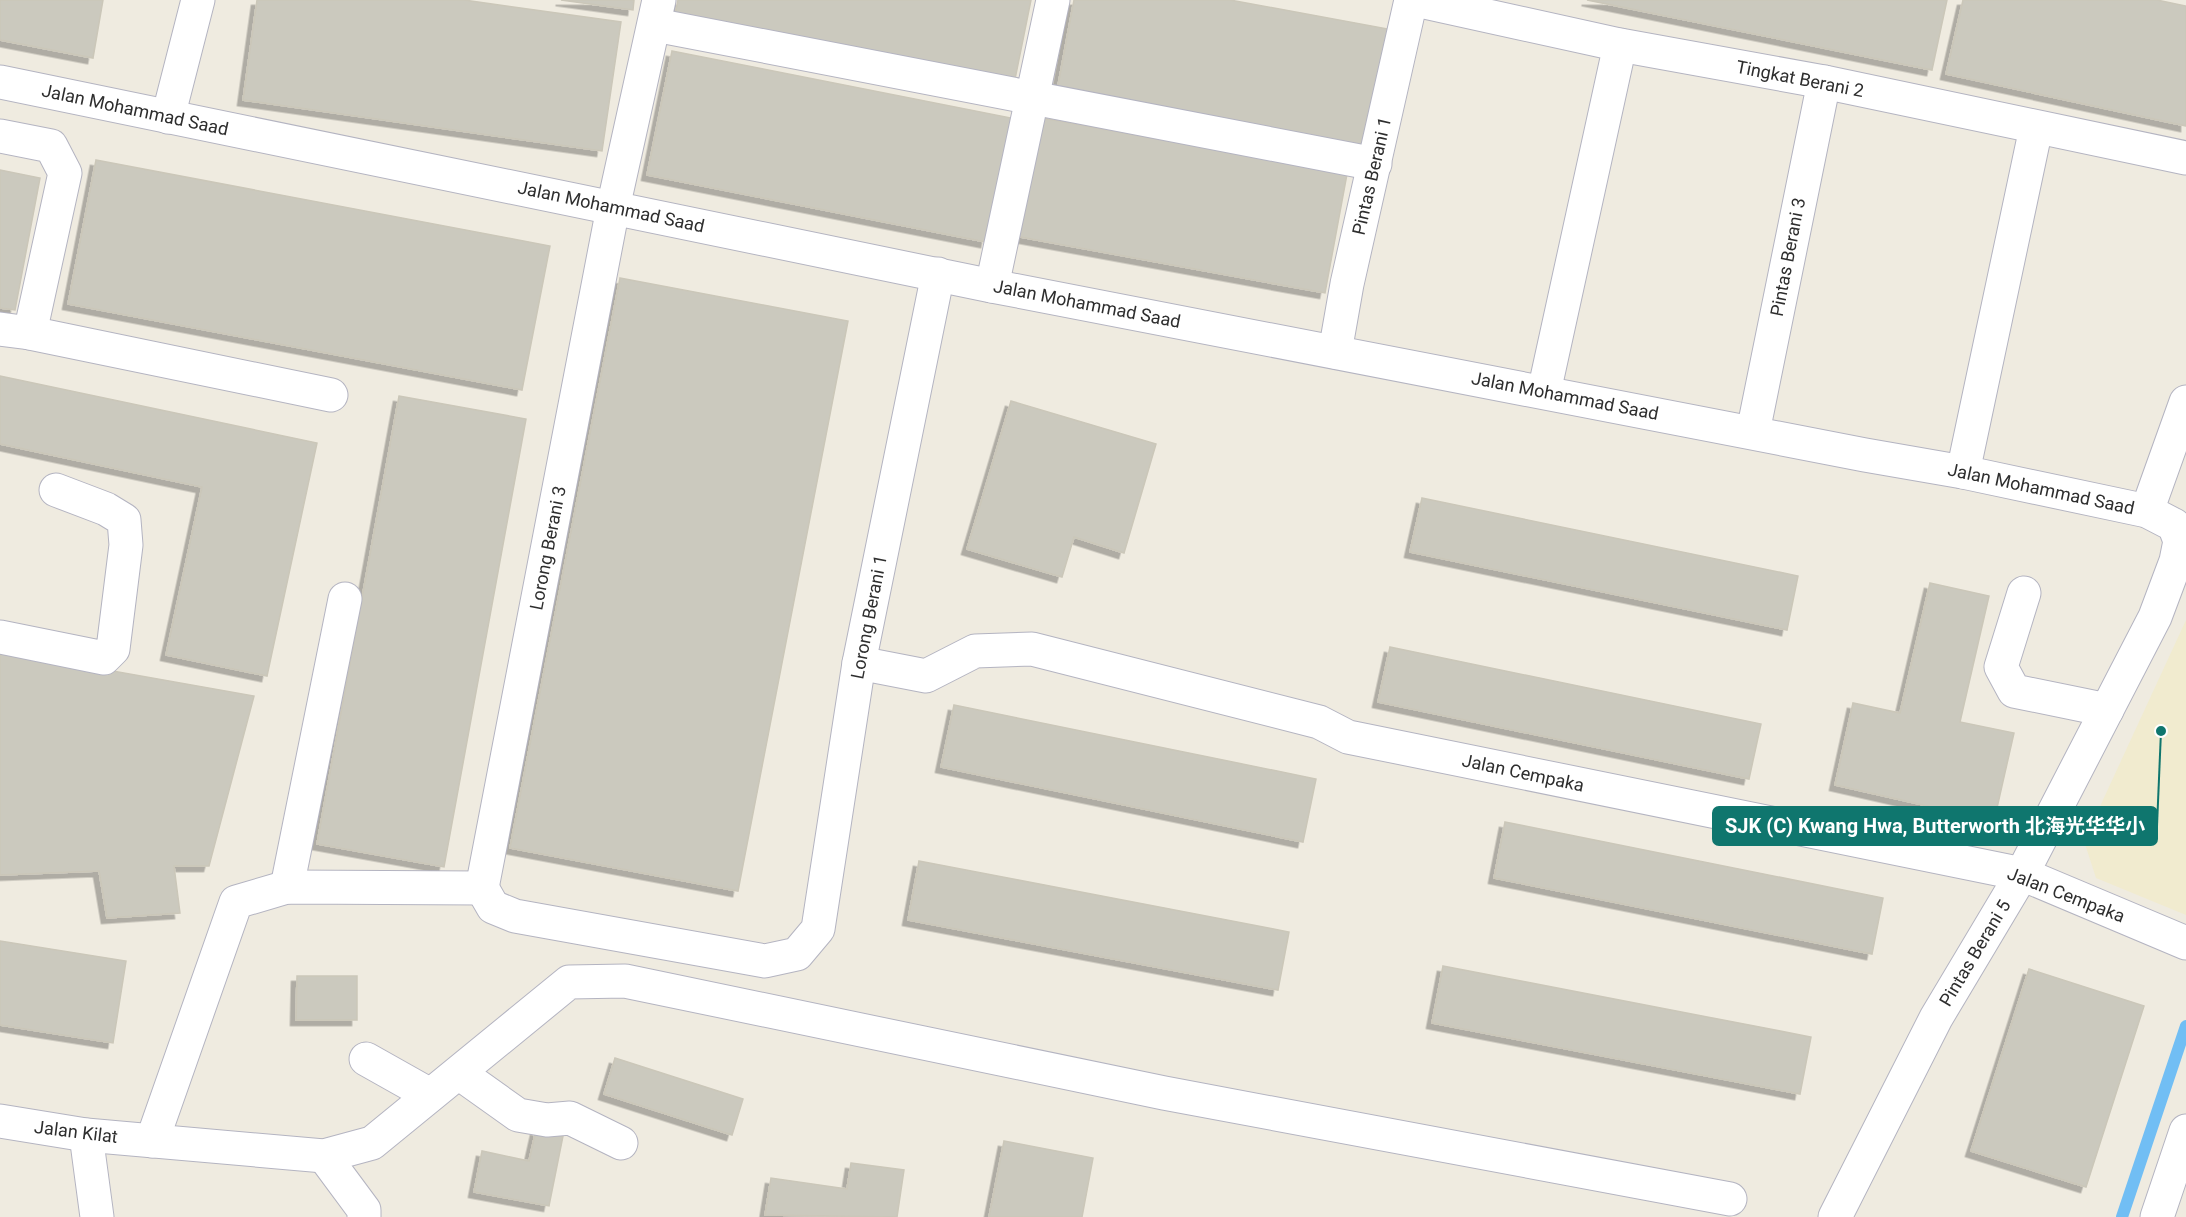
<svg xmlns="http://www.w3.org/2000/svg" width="2186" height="1217" viewBox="0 0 2186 1217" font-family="Roboto,'Noto Sans SC',sans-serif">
	<defs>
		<filter id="shadow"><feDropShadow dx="-5.5" dy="5.5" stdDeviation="0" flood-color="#0004"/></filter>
	</defs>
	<rect width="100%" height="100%" fill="#efebe0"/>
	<polygon fill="#f1ebcf" points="2186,620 2186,915 2096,878 2084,841"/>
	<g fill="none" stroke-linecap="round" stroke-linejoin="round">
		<polyline stroke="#71bef4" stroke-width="12" points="2122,1217 2186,1026"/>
	</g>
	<g fill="#cbc9be" stroke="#cbc7b9" stroke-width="1.5" filter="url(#shadow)">
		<polygon points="0,0 103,0 93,58 0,40"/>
		<polygon points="257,0 464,0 621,22 602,151 243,100"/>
		<polygon points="561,0 634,0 633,10"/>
		<polygon points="678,0 1031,0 1014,84 675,16"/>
		<polygon points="1074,0 1230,0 1388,29 1366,148 1057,91"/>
		<polygon points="1587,0 1947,0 1932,70"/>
		<polygon points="1963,0 2157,0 2186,6 2186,126 1946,74"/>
		<polygon points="672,51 1011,118 986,242 647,175"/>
		<polygon points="1037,117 1347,174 1325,293 1015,236"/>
		<polygon points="96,160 550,246 522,390 68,304"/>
		<polygon points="0,170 40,178 15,310 0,308"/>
		<polygon points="620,278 848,321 738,891 510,848"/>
		<polygon points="0,376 317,443 267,676 166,655 202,487 0,444"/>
		<polygon points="399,396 526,419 444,867 317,844"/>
		<polygon points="1011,401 1156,444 1124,553 1074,537 1062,577 967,549"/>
		<polygon points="1422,498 1798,576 1787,630 1410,552"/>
		<polygon points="1930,583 1989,596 1960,722 2014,733 1994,821 1835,785 1853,703 1900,713"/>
		<polygon points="1390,647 1761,724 1749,779 1378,702"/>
		<polygon points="0,651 254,696 209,866 174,866 180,913 107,918 99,871 0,875"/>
		<polygon points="954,705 1316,779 1303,842 941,767"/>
		<polygon points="1505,822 1883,898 1872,954 1494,878"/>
		<polygon points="919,861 1289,932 1278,990 908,920"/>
		<polygon points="0,941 126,961 113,1043 0,1025"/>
		<polygon points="1443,966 1811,1037 1800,1094 1432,1023"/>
		<polygon points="2029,969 2144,1006 2086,1187 1971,1151"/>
		<polygon points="297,976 357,976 357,1020 296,1020"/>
		<polygon points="615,1058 743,1099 732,1135 604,1094"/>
		<polygon points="536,1130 563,1136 549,1206 474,1192 482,1151 529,1161"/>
		<polygon points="1004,1141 1093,1158 1082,1217 989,1217"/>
		<polygon points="851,1163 904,1170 897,1217 765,1215 771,1178 847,1189"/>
	</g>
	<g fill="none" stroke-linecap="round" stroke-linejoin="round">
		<defs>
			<g id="minor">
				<polyline points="1415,0 1620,45 1824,82 2186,158"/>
				<polyline points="655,25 1375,164"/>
				<polyline points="0,82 992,286 1865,455 1963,472 2147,511 2174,525 2180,541 2176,561 2155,617 2022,874 1936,1018 1835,1217"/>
				<polyline points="168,117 198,0"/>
				<polyline points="0,136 51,146 65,173 30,333 0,329"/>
				<polyline points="992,286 1053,0"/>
				<polyline points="30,333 331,395"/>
				<polyline points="1335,352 1347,284 1411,0"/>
				<polyline points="1544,392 1620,45"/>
				<polyline points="1753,432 1824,82"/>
				<polyline points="1963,472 2036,128"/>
				<polyline points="2147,511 2186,402"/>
				<polyline points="2024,593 2001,667 2014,691 2107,710"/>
				<polyline points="0,637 104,658 113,649 126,545 124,520 106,509 56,490"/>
				<polyline points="859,663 926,676 975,651 1032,649 1319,722 1348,737 2022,874 2186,943"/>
				<polyline points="287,887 345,599"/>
				<polyline points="482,888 493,907 515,916 765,961 797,954 818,929 859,663 938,274"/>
				<polyline points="482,888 613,208 659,0"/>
				<polyline points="366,1059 430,1095"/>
				<polyline points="459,1073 518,1115 547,1120 570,1118 621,1143"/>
				<polyline points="0,1121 86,1135 324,1156 372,1143 569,982 625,981 1164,1093 1730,1199"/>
				<polyline points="86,1135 97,1217"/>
				<polyline points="152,1141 236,902 287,887 482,888"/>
				<polyline points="324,1156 364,1210 364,1217"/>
				<polyline points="2157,1217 2186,1131"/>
			</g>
		</defs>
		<use href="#minor" stroke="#b4b4c1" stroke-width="35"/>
		<use href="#minor" stroke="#fff" stroke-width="33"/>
	</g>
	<g text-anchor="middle" stroke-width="6" stroke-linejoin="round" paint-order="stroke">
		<g font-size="18" fill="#2e2e2e" stroke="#fff">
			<text transform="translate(1800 79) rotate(11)" y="6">Tingkat Berani 2</text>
			<text transform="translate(135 110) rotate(12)" y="6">Jalan Mohammad Saad</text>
			<text transform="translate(1372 176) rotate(-77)" y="6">Pintas Berani 1</text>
			<text transform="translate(611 207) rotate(12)" y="6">Jalan Mohammad Saad</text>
			<text transform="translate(1788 257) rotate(-79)" y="6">Pintas Berani 3</text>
			<text transform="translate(1087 304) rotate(11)" y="6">Jalan Mohammad Saad</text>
			<text transform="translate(1565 396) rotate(11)" y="6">Jalan Mohammad Saad</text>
			<text transform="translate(2041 489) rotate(12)" y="6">Jalan Mohammad Saad</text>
			<text transform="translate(548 548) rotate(-79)" y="6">Lorong Berani 3</text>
			<text transform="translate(869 617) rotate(-79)" y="6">Lorong Berani 1</text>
			<text transform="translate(1523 773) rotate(12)" y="6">Jalan Cempaka</text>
			<text transform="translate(2066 895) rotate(21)" y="6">Jalan Cempaka</text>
			<text transform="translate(1975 953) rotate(-59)" y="6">Pintas Berani 5</text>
			<text transform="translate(76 1132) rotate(7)" y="6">Jalan Kilat</text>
		</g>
	</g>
	<path fill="none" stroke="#0f766e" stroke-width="2" d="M2161 731L2157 826"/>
	<circle fill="#0f766e" stroke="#fff" stroke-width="2" cx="2161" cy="731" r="6"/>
	<rect fill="#0f766e" stroke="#0f766e" stroke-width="2" x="1713" y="807" width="444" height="38" rx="6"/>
	<g font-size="20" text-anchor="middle" font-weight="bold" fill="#fff">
		<text x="1935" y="833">SJK (C) Kwang Hwa, Butterworth 北海光华华小</text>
	</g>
</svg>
